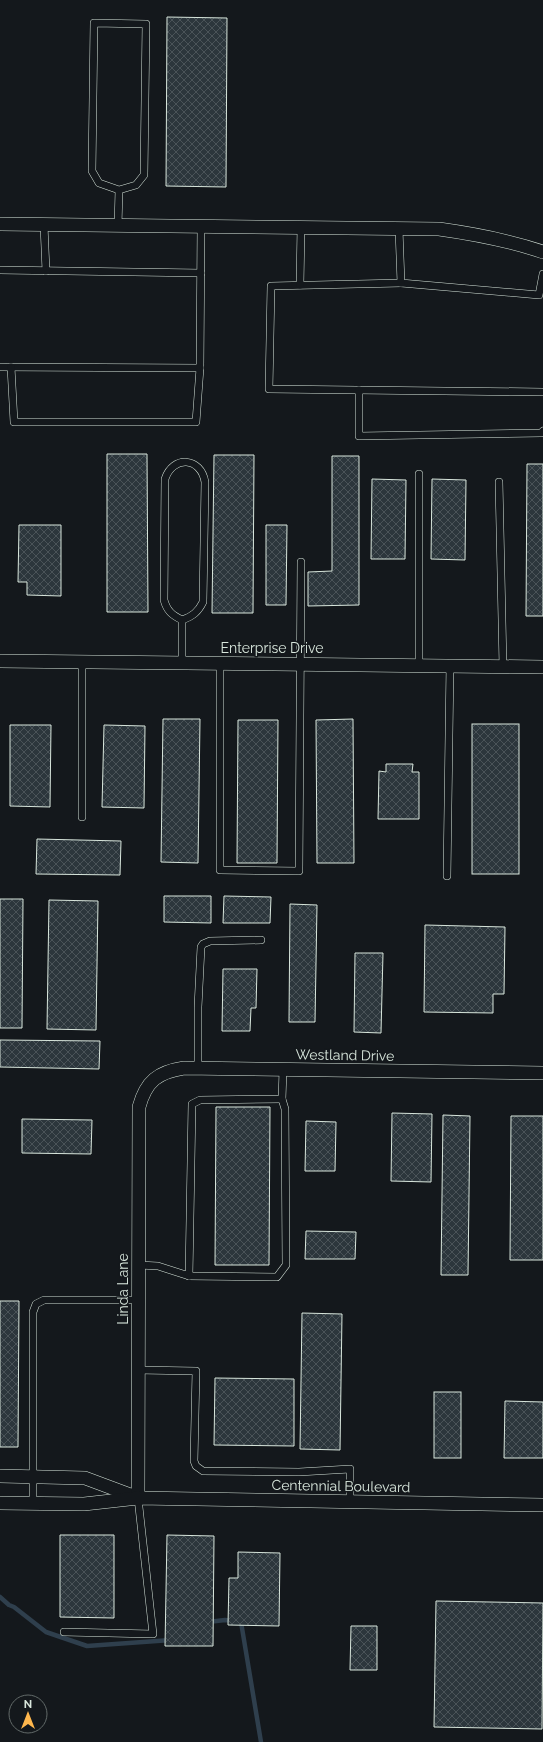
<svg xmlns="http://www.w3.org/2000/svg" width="543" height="1742" viewBox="0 0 543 1742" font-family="Raleway,sans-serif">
	<defs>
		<pattern id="building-cross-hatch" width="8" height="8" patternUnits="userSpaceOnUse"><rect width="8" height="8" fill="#2c363c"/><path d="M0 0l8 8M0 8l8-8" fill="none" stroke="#4a5358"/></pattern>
	</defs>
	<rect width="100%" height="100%" fill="#14181c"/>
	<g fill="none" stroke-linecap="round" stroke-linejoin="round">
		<g stroke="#2f3f4d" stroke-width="4.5">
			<polyline points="0,1597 9,1605 14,1607 46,1632 87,1646 171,1640"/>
			<polyline points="208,1622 225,1620 241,1622 261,1742"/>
		</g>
	</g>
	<g fill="url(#building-cross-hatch)" stroke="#d8e6dc">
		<polygon points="167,17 227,18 226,187 166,186"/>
		<polygon points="107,454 147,454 148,612 107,612"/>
		<polygon points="214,455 254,455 253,613 212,613"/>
		<polygon points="332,456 359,456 359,605 308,606 308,572 332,571"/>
		<polygon points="527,464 543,464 543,616 526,616"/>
		<polygon points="372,479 406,480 405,559 371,559"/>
		<polygon points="432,479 466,480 465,560 431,559"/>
		<polygon points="19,525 61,525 61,596 27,595 27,582 18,582"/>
		<polygon points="266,525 287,525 286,605 266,605"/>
		<polygon points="163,719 200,719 198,863 161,862"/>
		<polygon points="353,719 354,863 317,863 316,720"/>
		<polygon points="238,720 278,720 277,863 237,863"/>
		<rect x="472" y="724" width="47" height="150"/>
		<polygon points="10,725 51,725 50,807 10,806"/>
		<polygon points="104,725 145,726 144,808 102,807"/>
		<polygon points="386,764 413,764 412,772 419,772 419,819 378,819 379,771 386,772"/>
		<polygon points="37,839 121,841 120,875 36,874"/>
		<polygon points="164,896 211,896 211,923 164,922"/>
		<polygon points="224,896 271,897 270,923 223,923"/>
		<polygon points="0,899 23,899 22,1028 0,1028"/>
		<polygon points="49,900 98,901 96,1030 47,1029"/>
		<polygon points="290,904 317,905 315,1022 289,1022"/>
		<polygon points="425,925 505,927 504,994 493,994 493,1013 424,1012"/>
		<polygon points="355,953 383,953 381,1033 354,1032"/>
		<polygon points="223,969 257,969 256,1008 251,1008 250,1031 222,1031"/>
		<polygon points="0,1040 100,1041 99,1069 0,1067"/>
		<polygon points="216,1107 270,1107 269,1265 215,1265"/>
		<polygon points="392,1113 432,1114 431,1182 391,1181"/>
		<polygon points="443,1115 470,1116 468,1275 441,1275"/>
		<polygon points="511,1116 543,1116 543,1260 510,1260"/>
		<polygon points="22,1119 92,1120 91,1154 22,1153"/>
		<polygon points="306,1121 336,1122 335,1171 305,1171"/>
		<polygon points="306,1231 356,1232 355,1259 305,1259"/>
		<polygon points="0,1301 19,1301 18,1447 0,1447"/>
		<polygon points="302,1313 342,1314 340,1450 300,1449"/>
		<polygon points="215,1378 294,1379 294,1446 214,1445"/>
		<rect x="434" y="1392" width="27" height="66"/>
		<polygon points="505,1401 543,1402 543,1458 504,1458"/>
		<polygon points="60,1535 114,1535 114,1618 60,1617"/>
		<polygon points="167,1535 214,1536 213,1646 165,1646"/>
		<polygon points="238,1552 280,1553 279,1626 228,1625 229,1578 238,1578"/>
		<polygon points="436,1601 543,1603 542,1729 434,1727"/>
		<polygon points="351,1626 377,1626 377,1670 350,1670"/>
	</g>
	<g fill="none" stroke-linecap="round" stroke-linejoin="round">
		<defs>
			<g id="service">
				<polyline points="44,225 46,271"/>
				<polyline points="118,226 119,190 99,183 92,171 94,23 146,24 144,175 136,185 119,190"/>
				<polyline points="399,229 401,283 539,295 543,274"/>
				<polyline points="0,270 201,273"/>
				<polyline points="401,283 271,286 269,389 543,392"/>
				<polyline points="300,285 301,227"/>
				<polyline points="0,367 200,368 201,227"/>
				<polyline points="11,367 14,422 196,422 200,368"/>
				<polyline points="359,390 359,436 541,433 543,431"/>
				<polyline points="419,474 419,665"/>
				<polyline points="499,482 503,666"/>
				<polyline points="82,661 82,817"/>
				<path d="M182,663V620C172,615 167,611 164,600L165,479C173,455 201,457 205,482L203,602C198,612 193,616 182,620"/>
				<polyline points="220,664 220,870 299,871 301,562"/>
				<polyline points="447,876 450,665"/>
				<polyline points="198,1069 198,1007 201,947 203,944 210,941 261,940"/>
				<polyline points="139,1265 158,1266 189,1276 192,1104 200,1100 282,1099 283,1070"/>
				<polyline points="189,1276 277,1277 286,1265 285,1109 282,1099"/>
				<polyline points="139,1370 196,1371 194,1461 196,1466 203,1471 299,1472 350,1469 350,1502"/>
				<polyline points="33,1503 33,1312 36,1304 44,1300 138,1300"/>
				<polyline points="64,1632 153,1634 138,1498"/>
			</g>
			<g id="minor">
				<path d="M0,224L439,229C475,234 508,240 543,252"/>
				<polyline points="0,661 543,667"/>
				<polyline points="0,1476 85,1478 136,1497"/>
				<path d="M138,1498L139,1107C146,1081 158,1072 184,1068L543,1073"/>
				<polyline points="0,1503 84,1504 138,1498 543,1505"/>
			</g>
		</defs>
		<use href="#service" stroke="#d8e6dc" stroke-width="8"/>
		<use href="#minor" stroke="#d8e6dc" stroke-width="14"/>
		<use href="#service" stroke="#14181c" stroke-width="7"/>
		<use href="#minor" stroke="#14181c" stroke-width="13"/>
	</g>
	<g text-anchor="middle" stroke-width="3" stroke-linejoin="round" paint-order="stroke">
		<g font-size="14" fill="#d8e6dc" stroke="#14181c">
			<text x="272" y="653">Enterprise Drive</text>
			<text transform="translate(345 1055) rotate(1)" y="5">Westland Drive</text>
			<text transform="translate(123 1289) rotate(-90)" y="5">Linda Lane</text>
			<text transform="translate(341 1486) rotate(1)" y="5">Centennial Boulevard</text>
		</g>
	</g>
	<g transform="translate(28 1714)"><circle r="19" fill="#14181c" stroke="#626a69"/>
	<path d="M0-3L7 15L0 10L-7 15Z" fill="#ffb74d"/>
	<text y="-6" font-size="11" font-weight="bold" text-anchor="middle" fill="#d8e6dc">N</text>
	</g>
</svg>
